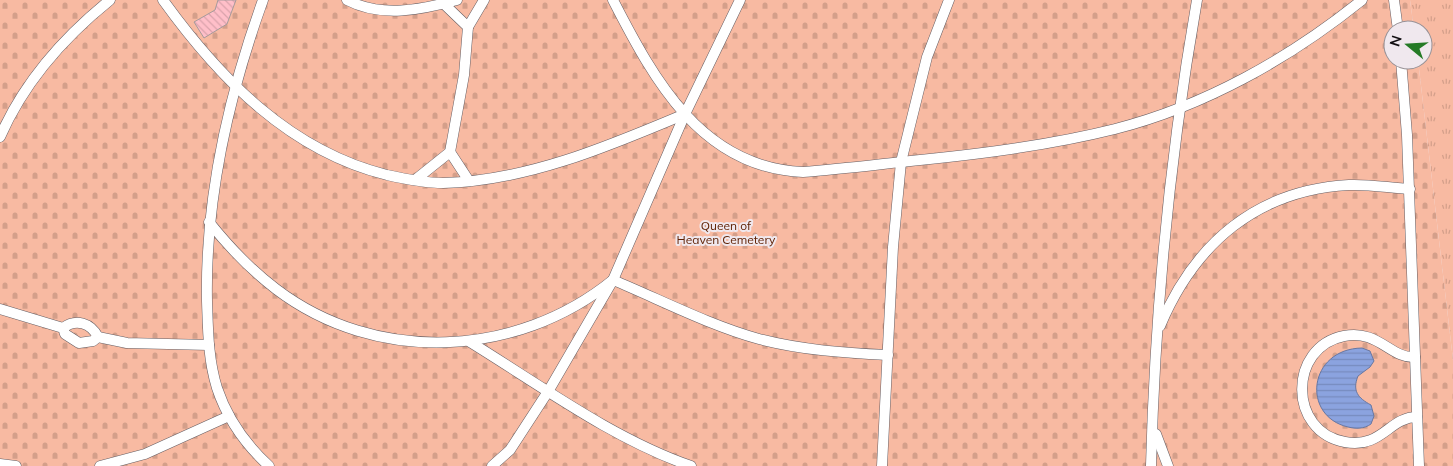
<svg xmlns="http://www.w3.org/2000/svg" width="1453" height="466" viewBox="0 0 1453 466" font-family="Mulish,sans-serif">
	<defs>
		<pattern id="grass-tufts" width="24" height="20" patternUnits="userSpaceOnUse" patternTransform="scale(1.25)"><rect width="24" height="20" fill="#f8baa2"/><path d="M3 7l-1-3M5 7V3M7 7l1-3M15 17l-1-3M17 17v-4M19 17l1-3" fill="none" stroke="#d49f8a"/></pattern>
		<pattern id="cemetery-stones" width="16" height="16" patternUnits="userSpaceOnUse" patternTransform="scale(1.25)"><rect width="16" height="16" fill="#f8baa2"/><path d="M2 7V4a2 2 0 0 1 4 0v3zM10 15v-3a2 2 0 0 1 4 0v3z" fill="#d49f8a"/></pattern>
		<pattern id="water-rules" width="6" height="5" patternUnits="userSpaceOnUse" patternTransform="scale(1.25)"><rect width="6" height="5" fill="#8ba3df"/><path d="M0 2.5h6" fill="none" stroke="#778bbe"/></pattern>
		<pattern id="building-back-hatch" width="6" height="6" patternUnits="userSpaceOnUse" patternTransform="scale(1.25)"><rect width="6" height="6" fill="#ffbfc9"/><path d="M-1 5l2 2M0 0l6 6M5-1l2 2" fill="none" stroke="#daa3ac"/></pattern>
	</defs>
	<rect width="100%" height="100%" fill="#f0e8ee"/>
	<polygon fill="url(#grass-tufts)" points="1410,0 1453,0 1453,360 1418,60 1423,60 1423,30 1414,30"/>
	<polygon fill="url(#cemetery-stones)" points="0,0 1410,0 1414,30 1393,30 1393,60 1418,60 1453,360 1453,466 0,466"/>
	<path fill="url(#water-rules)" stroke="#6777a2" d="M1362,348L1370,351L1374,361L1370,367L1358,376C1352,391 1358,398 1371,405L1374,416L1371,424C1364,429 1356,429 1348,427C1301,416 1308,349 1362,348Z"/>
	<polygon fill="url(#building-back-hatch)" stroke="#a59a9c" points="218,0 236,0 227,24 204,38 194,22 215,10"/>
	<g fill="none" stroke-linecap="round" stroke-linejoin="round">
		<defs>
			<g id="minor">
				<path d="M163,0C220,79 290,151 387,175C405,179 424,183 443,183C527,181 609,146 685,114"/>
				<path d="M263,0C228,97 205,197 207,301C208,330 208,359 217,388C227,418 245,444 269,466"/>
				<path d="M347,0C381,18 421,10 457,0"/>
				<path d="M613,0C654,80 702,168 803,172C842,169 881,164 920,160C986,153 1051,145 1115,129C1205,106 1290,58 1362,0"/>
				<polyline points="1394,0 1398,30"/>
				<polyline points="468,27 484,0"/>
				<polyline points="1401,60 1407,135 1419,466"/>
				<path d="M0,137C24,82 64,37 110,0"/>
				<polyline points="450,152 469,181"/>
				<polyline points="415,180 450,152 464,75 468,27 444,4"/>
				<path d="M209,222C229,247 251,270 276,289C376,365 517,358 613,280C661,300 709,325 759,339C801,350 845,353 888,355"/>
				<polyline points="0,309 63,328 65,334 79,343 93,341 98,337 127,343 209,345"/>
				<path d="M1160,326C1195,243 1257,190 1349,185C1369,184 1390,188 1410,189"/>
				<path d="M63,328C76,318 91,323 98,337"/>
				<path d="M470,342C540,385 613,439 691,466"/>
				<path d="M1415,357C1391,359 1378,329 1344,336C1288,347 1288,432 1345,442C1382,449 1389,417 1417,417"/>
				<polyline points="1156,434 1168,466"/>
				<polyline points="0,464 16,466"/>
				<polyline points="100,466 145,454 229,416"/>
				<polyline points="492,466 510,450 549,390 613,280 685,114 740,0"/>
				<polyline points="882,466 893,247 901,162 927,57 949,0"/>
				<path d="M1151,466C1155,309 1170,154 1197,0"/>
			</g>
		</defs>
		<use href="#minor" stroke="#655e63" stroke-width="11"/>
		<use href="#minor" stroke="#fff" stroke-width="10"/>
	</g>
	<g text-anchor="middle" stroke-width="4" stroke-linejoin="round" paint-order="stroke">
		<g font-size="12" fill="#602205" stroke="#f0e8ee">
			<text x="726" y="230">Queen of<tspan x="726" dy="14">Heaven Cemetery</tspan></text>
		</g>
	</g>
	<g transform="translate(1408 45) rotate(288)"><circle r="24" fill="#f0e8ee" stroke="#979196"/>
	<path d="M0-4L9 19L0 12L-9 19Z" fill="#257a26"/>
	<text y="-8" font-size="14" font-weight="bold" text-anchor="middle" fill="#120f12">N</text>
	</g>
</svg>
